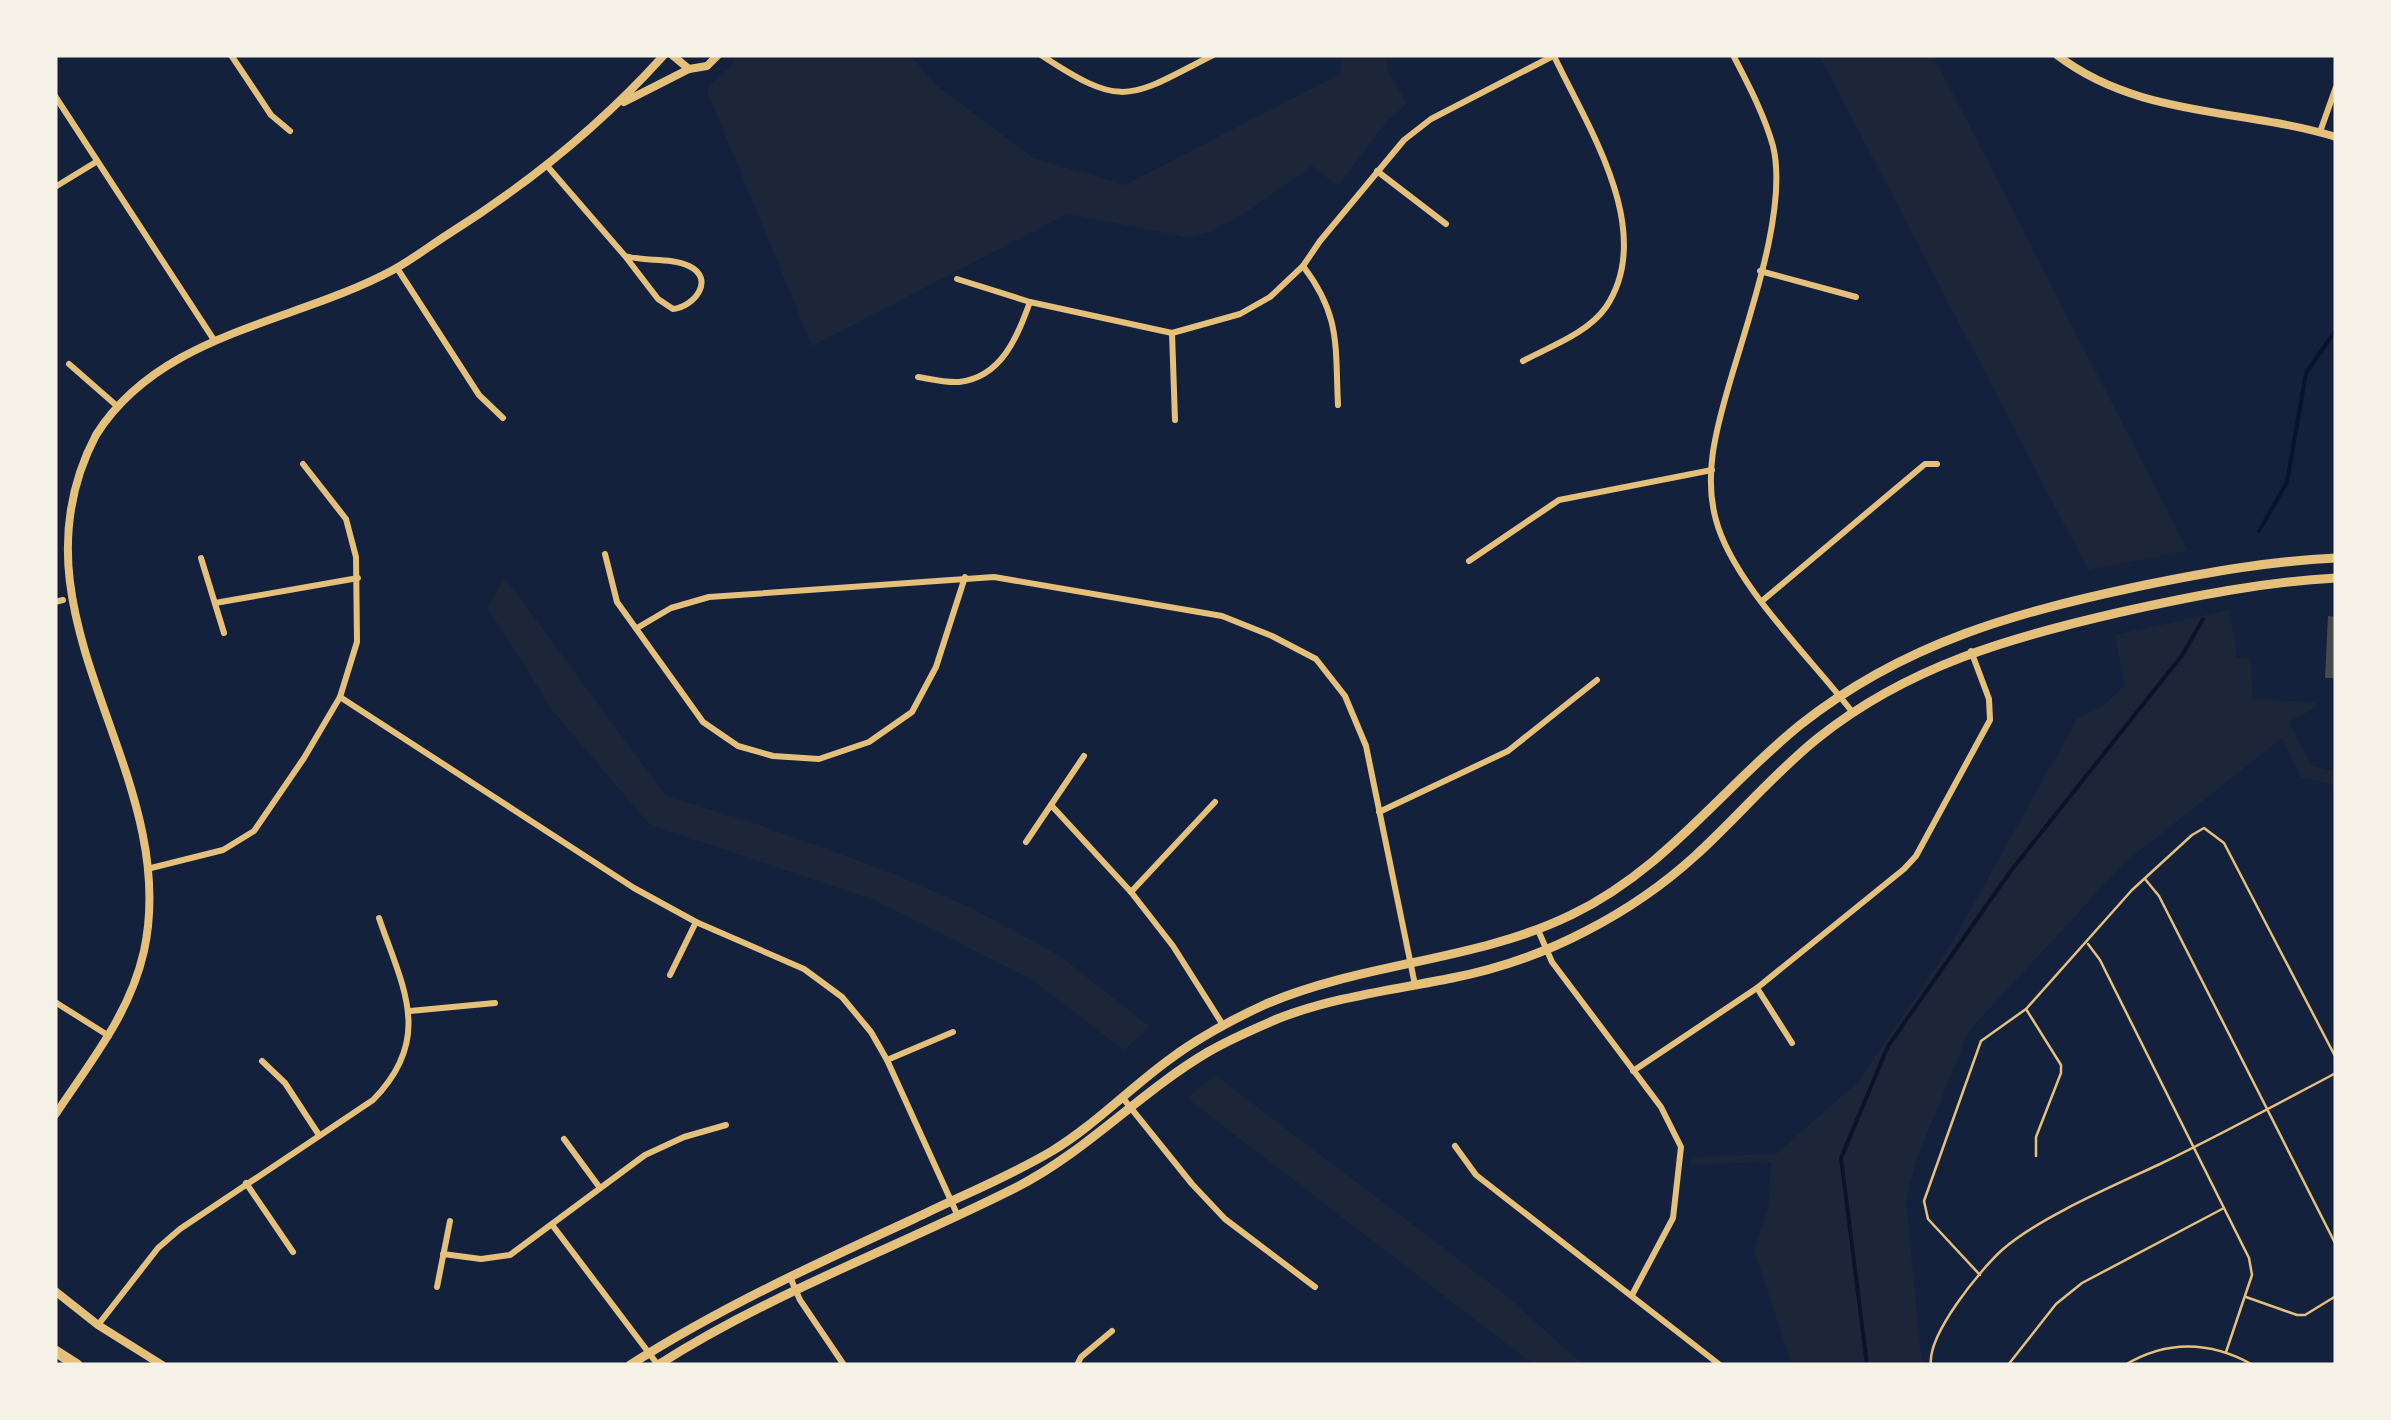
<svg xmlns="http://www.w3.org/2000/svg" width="2391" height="1420" viewBox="0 0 2391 1420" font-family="'Source Serif 4',serif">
	<rect width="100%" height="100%" fill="#14213d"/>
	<g fill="#1d2539">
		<path d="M735,55H910L937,86L1033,158L1125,185L1340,74L1343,55H1386L1387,69L1407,104L1388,120L1338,186L1312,166L1248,211L1209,232L1187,237L1067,214L812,346L707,91C714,77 733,70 735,55Z"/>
		<polygon points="1819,55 1933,55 2188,551 2088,570"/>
		<polygon points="505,578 666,796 748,821 890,872 971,908 1060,956 1150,1027 1124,1050 1031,979 879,902 649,824 552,710 487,607"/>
		<polygon points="2229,610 2237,658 2250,657 2253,699 2314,702 2317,707 2289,722 2312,766 2336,772 2336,785 2302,778 2282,738 2123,864 1969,1031 1917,1158 1906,1200 1922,1365 1792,1365 1754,1250 1768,1208 1771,1162 1691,1165 1691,1157 1776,1154 1858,1082 1950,946 2077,719 2104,705 2125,685 2115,635"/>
		<polygon points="1215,1075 1508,1297 1583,1365 1534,1365 1187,1098"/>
	</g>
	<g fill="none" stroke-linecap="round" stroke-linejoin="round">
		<g stroke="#0b132b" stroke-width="4">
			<polyline points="2259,531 2287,482 2306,373 2336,330"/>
			<polyline points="1867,1365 1841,1158 1888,1046 2010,872 2183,654 2203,619"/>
		</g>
	</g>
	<polygon fill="#48494c" points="2328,616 2336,617 2336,678 2325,678"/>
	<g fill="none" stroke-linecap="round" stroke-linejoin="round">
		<g stroke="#e5c07b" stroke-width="2.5">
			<polyline points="2145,879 2159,896 2336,1245"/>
			<polyline points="2088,944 2100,960 2249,1258 2252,1275 2226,1352"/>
			<polyline points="2026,1009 2061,1065 2061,1073 2036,1137 2036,1156"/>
			<polyline points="1980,1275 1928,1219 1924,1201 1981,1041 2026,1009 2132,890 2192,835 2204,828 2224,843 2336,1058"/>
			<polyline points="2246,1297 2297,1315 2305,1315 2336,1296"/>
			<path d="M1931,1365C1927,1335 1980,1270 2002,1250C2038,1218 2113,1186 2158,1165C2218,1136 2277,1104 2336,1073"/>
			<polyline points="2008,1365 2056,1304 2082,1283 2224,1208"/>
			<path d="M2125,1365C2167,1340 2210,1341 2253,1365"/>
		</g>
		<g stroke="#e5c07b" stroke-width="6">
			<polyline points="231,55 271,115 290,131"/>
			<path d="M1041,55C1124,110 1129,98 1213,55"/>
			<path d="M1733,55C1748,84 1764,114 1773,146C1789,211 1745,327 1727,392C1715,434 1704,477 1716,520C1733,584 1812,659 1853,713"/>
			<polyline points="55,96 214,340"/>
			<polyline points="2320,132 2336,87"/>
			<path d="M548,167L625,256L658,299L673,309C694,307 716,279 689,266C670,257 645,262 625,256"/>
			<polyline points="1377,171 1446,224"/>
			<polyline points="55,187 96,162"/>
			<path d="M1303,266C1341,316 1335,345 1338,405"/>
			<polyline points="397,268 479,395 503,418"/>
			<polyline points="1760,271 1856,297"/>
			<polyline points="957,279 1030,302 1172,333 1240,314 1270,297 1303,266 1320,241 1404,140 1431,119 1555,55"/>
			<polyline points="1172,333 1175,420"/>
			<path d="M1523,361C1551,346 1588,333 1606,307C1657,231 1587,126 1554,56"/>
			<polyline points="69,364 117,406"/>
			<path d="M918,377C930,379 946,383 959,382C1002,377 1017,337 1030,302"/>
			<polyline points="605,554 617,602 703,722 738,746 773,756 819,759 869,742 912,712 936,667 965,577"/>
			<polyline points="201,558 224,633"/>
			<polyline points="1469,561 1559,500 1712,470"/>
			<polyline points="1762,601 1925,464 1937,464"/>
			<polyline points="55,602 63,600"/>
			<polyline points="215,603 358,578"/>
			<polyline points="637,628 671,608 709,597 994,577 1222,616 1272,636 1316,659 1345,696 1366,746 1415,985"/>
			<polyline points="340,697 634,888 696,922 804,969 842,997 871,1032 887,1060 957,1214"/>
			<polyline points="1051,805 1131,892 1173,946 1223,1025"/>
			<polyline points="1379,812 1508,751 1597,680"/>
			<polyline points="1026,842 1084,756"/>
			<polyline points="147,869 223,850 254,831 304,758 340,697 357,642 356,557 346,519 303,464"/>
			<polyline points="1131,892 1215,802"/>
			<polyline points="1538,930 1552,962 1661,1107 1681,1147 1673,1218 1632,1295"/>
			<polyline points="670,975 696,922"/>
			<polyline points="1757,988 1792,1043"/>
			<polyline points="55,1002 109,1036"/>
			<polyline points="410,1011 495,1003"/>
			<polyline points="887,1060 953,1032"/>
			<polyline points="262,1061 285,1083 319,1135"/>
			<polyline points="1633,1071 1757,988 1904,869 1916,856 1990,720 1989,699 1971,651"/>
			<polyline points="1122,1097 1192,1184 1225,1219 1315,1287"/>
			<polyline points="564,1139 600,1188"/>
			<polyline points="1455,1146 1476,1175 1720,1365"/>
			<polyline points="246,1183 293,1252"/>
			<polyline points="553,1226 658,1365"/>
			<polyline points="443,1254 481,1259 510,1255 645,1155 684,1137 726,1125"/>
			<polyline points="790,1277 800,1300 844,1365"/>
			<polyline points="437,1287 450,1221"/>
			<path d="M98,1325L158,1248L180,1229L373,1100C434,1038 403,988 379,918"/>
			<polyline points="1077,1365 1081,1357 1112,1331"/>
		</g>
		<g stroke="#e5c07b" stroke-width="8">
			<polyline points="672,55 689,69"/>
			<path d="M2057,55C2139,118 2242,108 2336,137"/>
			<polyline points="624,102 689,69 707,66 718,55"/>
			<path d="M55,1115C90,1062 130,1014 144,951C183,770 0,617 96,435C161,332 293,324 393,270C413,259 431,245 450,233C531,182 600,126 664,55"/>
			<polyline points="55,1291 98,1325 162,1365"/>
		</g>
		<g stroke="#e5c07b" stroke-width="9">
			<path d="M630,1365C723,1306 822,1261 922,1215C965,1194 1010,1176 1052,1151C1093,1126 1127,1091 1166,1062C1196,1039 1231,1020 1266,1004C1364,962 1474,962 1571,915C1665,870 1721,789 1800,725C1905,642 2017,612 2145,585C2209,572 2271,561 2336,558"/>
			<path d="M658,1365C771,1293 896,1248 1015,1188C1086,1152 1140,1092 1208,1052C1230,1039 1254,1029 1277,1019C1333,997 1393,990 1452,978C1498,969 1544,953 1586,931C1625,911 1662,886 1695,856C1737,818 1773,774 1818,738C1908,666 2011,637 2121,612C2193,596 2263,582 2336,578"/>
		</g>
		<polyline stroke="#e5c07b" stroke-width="11" points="55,1351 77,1365"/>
	</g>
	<rect width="2391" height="1420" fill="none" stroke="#f6f1e7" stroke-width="115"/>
</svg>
